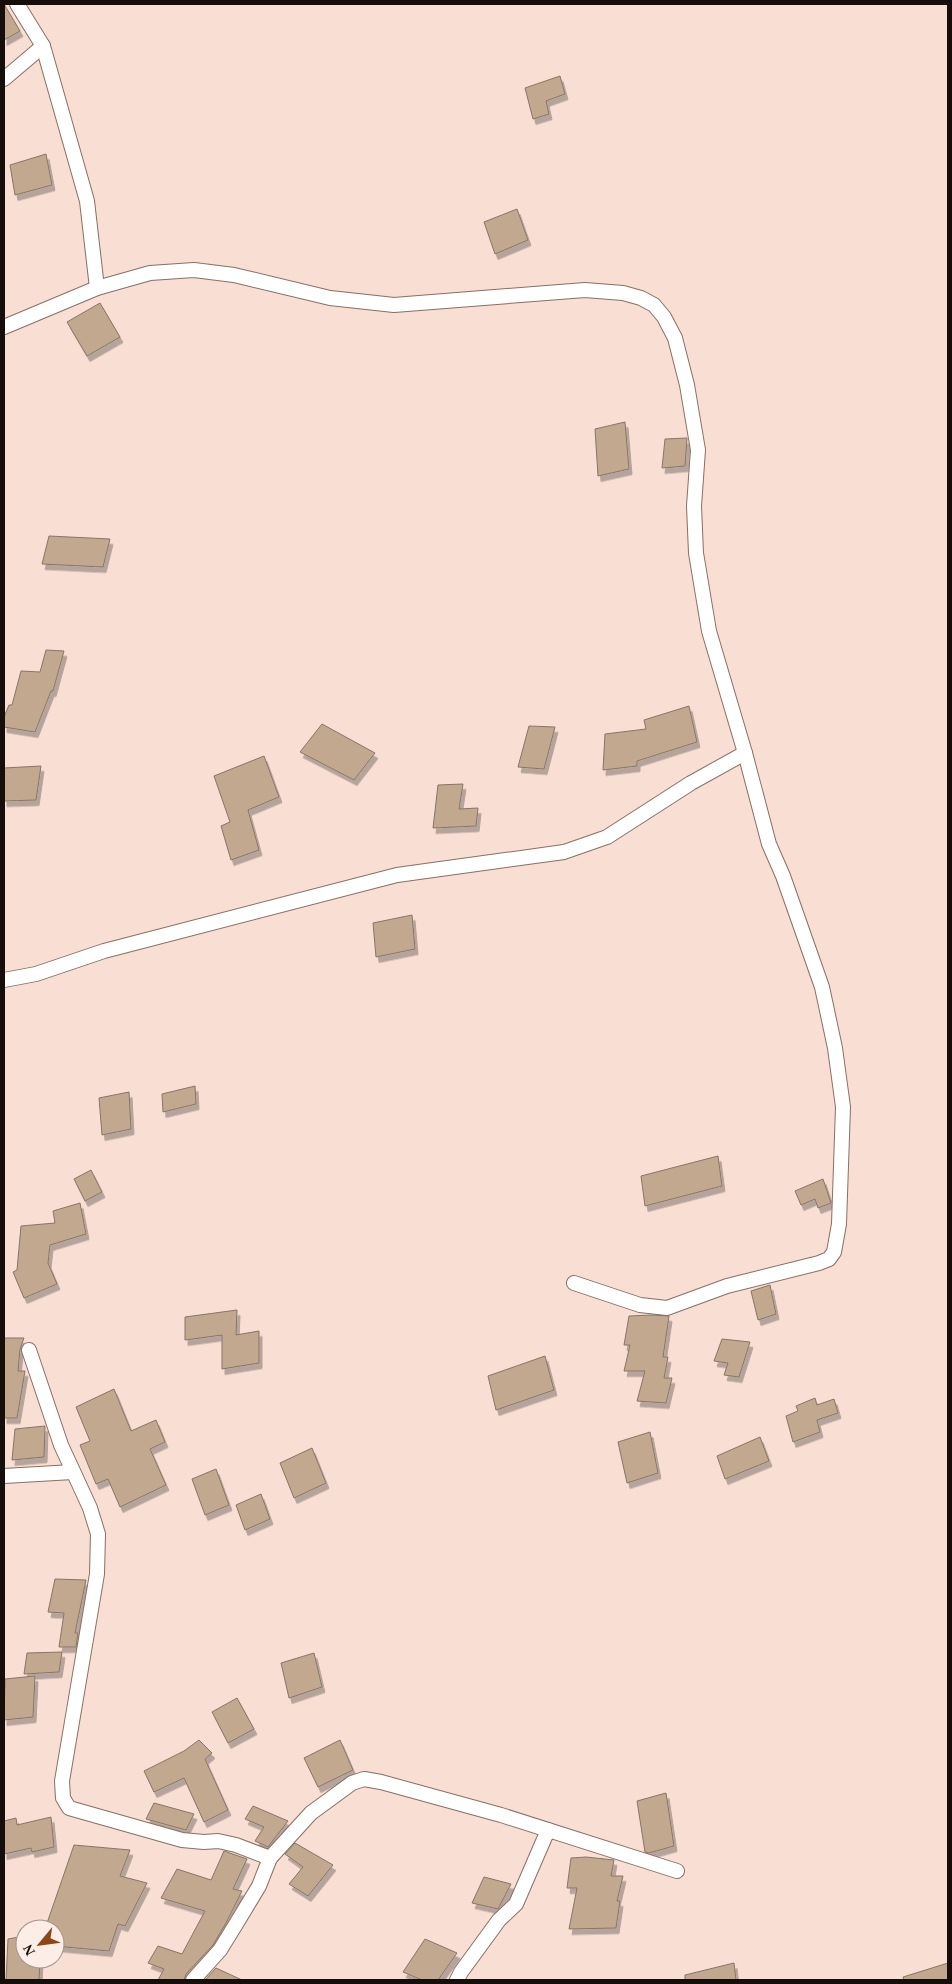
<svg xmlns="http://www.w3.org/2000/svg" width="952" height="1984" viewBox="0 0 952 1984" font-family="Georgia,serif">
	<defs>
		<filter id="shadow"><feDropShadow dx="3" dy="5.5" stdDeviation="0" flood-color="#0004"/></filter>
	</defs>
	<rect width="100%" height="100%" fill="#f8ded3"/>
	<g fill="#c1a88f" stroke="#877565" filter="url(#shadow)">
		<polygon points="4,4 20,31 4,40"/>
		<polygon points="560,76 565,94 546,101 549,114 533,119 525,88"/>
		<polygon points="46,154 52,185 15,195 10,165"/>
		<polygon points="517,209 528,240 495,254 484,222"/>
		<polygon points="100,303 120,337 87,356 67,322"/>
		<polygon points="625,422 629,469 598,476 595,429"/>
		<polygon points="687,438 685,466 662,468 665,439"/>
		<polygon points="49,536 110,539 103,567 42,564"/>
		<polygon points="46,650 64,651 53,691 51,691 35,732 4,727 4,717 9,705 12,705 21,671 40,672"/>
		<polygon points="689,706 697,742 637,761 637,766 603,770 605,734 646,729 644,720"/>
		<polygon points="322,724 375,753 354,780 300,752"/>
		<polygon points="529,726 555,727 544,769 518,767"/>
		<polygon points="264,756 279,797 248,810 259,850 231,860 221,826 230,822 214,776"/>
		<polygon points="41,766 36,800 4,801 4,768"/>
		<polygon points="463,784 459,809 478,808 476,826 433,828 438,785"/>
		<polygon points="412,915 415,949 376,957 373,923"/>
		<polygon points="195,1086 196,1104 163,1112 162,1094"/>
		<polygon points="129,1092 131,1129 102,1135 99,1098"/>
		<polygon points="718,1156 722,1186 645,1206 641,1176"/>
		<polygon points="91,1170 102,1192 85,1201 74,1179"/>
		<polygon points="823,1179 831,1203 818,1208 815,1199 801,1205 795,1191"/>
		<polygon points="80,1203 86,1234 50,1245 48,1263 57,1284 24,1298 13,1272 17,1270 21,1226 55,1223 53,1211"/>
		<polygon points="770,1285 776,1314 758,1320 751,1291"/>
		<polygon points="237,1310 236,1335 259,1331 259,1363 222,1369 222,1335 185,1340 185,1317"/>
		<polygon points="652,1315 669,1316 663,1357 668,1357 664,1378 672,1378 666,1403 637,1401 645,1371 624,1371 630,1345 624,1345 629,1316"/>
		<polygon points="4,1338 24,1338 20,1349 18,1371 25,1371 17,1418 4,1418"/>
		<polygon points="722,1339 750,1342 739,1377 724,1375 728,1363 714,1361"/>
		<polygon points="545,1356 554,1390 496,1410 488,1376"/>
		<polygon points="114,1389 131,1431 156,1420 165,1442 150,1449 166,1485 120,1507 108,1479 96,1484 80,1445 90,1441 76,1407"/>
		<polygon points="815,1398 817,1405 834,1399 838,1413 817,1420 820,1432 793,1442 786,1416 798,1411 796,1406"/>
		<polygon points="45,1426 44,1457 12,1460 15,1429"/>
		<polygon points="650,1432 658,1473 627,1483 618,1442"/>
		<polygon points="760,1437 769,1461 725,1479 717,1456"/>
		<polygon points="312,1448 326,1483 294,1498 280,1463"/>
		<polygon points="216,1469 229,1505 205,1515 192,1479"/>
		<polygon points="261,1494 270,1519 245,1530 236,1505"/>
		<polygon points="55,1579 86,1580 75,1633 78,1633 76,1647 59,1647 64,1613 48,1612"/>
		<polygon points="62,1652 59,1672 24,1674 27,1653"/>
		<polygon points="314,1653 322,1687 289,1698 281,1663"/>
		<polygon points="35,1676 33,1717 4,1720 5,1679"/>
		<polygon points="237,1698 254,1729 228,1743 212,1712"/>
		<polygon points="199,1740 212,1753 205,1759 228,1810 204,1822 184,1778 154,1792 144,1771 184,1751"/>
		<polygon points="340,1740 353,1770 318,1787 304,1758"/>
		<polygon points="666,1793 674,1846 649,1853 645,1852 637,1801"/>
		<polygon points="154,1803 194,1814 186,1830 146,1819"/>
		<polygon points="253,1806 288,1821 268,1847 255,1841 264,1827 245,1819"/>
		<polygon points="51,1817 54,1847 32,1852 31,1848 4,1854 4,1821 16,1818 17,1825"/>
		<polygon points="295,1843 333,1865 308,1896 289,1884 303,1867 285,1854"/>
		<polygon points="74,1845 130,1850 120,1876 147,1883 125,1926 118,1924 109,1951 55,1946 55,1929 45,1929"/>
		<polygon points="224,1851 247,1859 233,1889 242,1891 226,1923 213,1945 186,1974 184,1980 158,1980 164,1969 148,1963 158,1946 182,1954 205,1911 161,1898 177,1869 211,1880"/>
		<polygon points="586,1857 614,1860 611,1876 623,1876 617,1901 620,1901 616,1928 569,1929 577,1888 567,1888 571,1858"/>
		<polygon points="484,1877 511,1884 498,1909 472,1903"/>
		<polygon points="25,1936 25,1959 40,1959 39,1980 6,1980 8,1939"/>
		<polygon points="425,1939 457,1953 438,1980 422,1980 403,1972"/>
		<polygon points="734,1963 736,1980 685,1980 685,1975"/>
		<polygon points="948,1963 948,1980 904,1980 903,1977"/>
		<polygon points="216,1968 242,1980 205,1980"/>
	</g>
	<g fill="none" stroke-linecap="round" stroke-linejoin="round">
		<defs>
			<g id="street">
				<polyline points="17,4 43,46 87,201 97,288"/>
				<polyline points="4,79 43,46"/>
				<polyline points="4,327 97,288 150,273 194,270 234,275 330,298 394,305 585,290 623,293 641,298 654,305 664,317 675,338 687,385 698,450 694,506 696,553 709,631 745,753 769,844 783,876 822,987 835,1048 843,1107 839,1224 834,1252 829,1259 819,1263 727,1286 667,1308 640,1305 574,1283"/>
				<polyline points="4,980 36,974 104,951 397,875 564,852 607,837 691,783 745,753"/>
				<polyline points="29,1350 61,1445 90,1508 98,1534 97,1574 62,1781 63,1798 69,1808 182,1840 204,1842 218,1841 236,1845 270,1858"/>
				<polyline points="4,1476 73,1472"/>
				<polyline points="193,1980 220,1950 236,1924 259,1886 270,1858 311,1813 352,1783 364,1779 381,1782 501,1815 677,1871"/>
				<polyline points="457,1980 461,1972 499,1920 516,1904 548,1830"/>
			</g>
		</defs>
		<use href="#street" stroke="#877066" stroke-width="16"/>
		<use href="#street" stroke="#fff" stroke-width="14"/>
	</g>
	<rect width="952" height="1984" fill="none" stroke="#160e0a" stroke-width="10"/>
	<g transform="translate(40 1944) rotate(241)"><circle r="24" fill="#fdede7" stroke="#a1948f"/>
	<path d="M0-4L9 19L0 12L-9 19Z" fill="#8b461c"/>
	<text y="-8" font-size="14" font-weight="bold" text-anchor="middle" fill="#160e0a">N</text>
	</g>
</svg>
